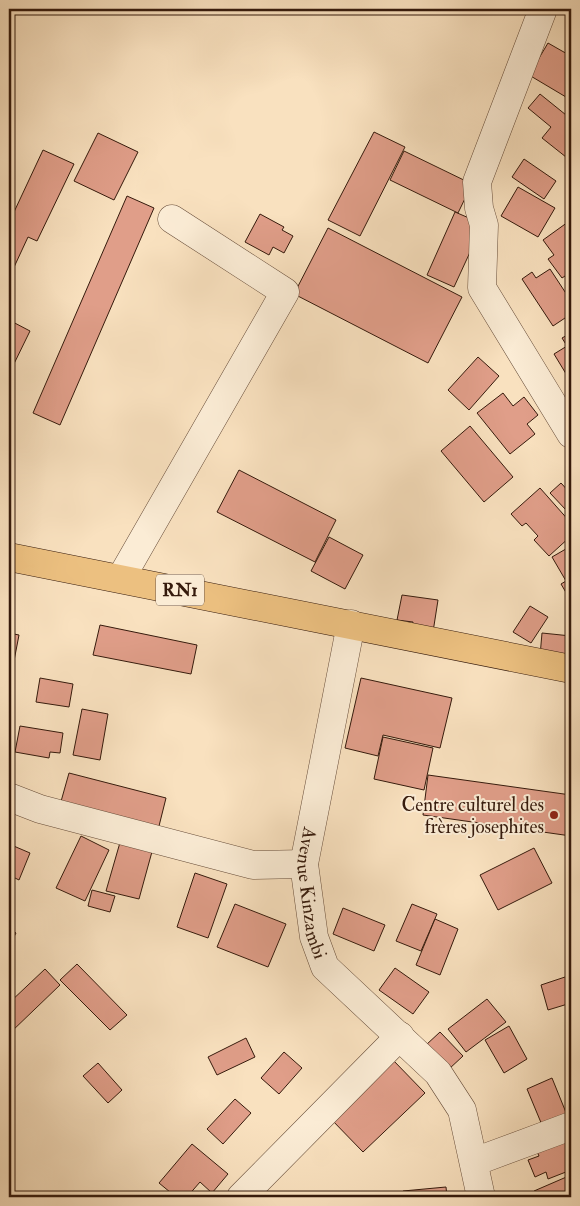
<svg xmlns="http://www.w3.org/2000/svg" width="580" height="1206" viewBox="0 0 580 1206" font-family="'IM FELL Double Pica',serif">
	<rect width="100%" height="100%" fill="#f9e1bf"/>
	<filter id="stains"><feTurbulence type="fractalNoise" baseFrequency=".004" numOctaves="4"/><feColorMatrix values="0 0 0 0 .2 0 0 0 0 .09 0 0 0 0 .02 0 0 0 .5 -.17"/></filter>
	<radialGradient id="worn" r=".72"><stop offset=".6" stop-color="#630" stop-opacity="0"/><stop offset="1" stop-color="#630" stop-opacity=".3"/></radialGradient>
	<g fill="#e09e89" stroke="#351a0c">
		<polygon points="548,43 569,55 571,52 571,100 529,75"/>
		<polygon points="540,94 571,119 571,161 542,138 551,127 528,108"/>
		<polygon points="374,132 405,147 360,236 328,220"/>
		<polygon points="98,133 138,152 114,200 74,181"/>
		<polygon points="43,150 74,164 37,241 28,237 9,278 9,210 14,212"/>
		<polygon points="404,151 472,184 458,213 390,180"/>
		<polygon points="524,159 556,181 544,199 512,177"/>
		<polygon points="518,187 555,208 538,237 501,216"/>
		<polygon points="127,196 154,208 60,425 33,413"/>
		<polygon points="455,212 483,224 454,287 427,275"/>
		<polygon points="260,214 284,227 282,230 293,236 284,253 273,247 269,255 245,242"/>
		<polygon points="568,222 571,226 571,272 562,278 548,259 554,255 543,240"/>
		<polygon points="328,228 462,297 428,363 294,294"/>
		<polygon points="550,269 571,301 571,314 553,326 522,279 532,272 536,278"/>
		<polygon points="9,320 30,331 9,374"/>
		<polygon points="571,333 571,382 554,354 567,346 562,338"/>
		<polygon points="478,357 499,376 469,410 448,390"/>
		<polygon points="503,393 513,406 524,397 538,415 527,424 535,434 510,454 477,413"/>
		<polygon points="470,426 513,477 484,502 441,451"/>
		<polygon points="239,470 336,520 315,562 217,512"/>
		<polygon points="561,483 571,494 571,505 566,510 550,493"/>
		<polygon points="540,488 571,523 571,536 549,556 534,540 538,536 526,523 522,526 511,514"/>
		<polygon points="329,537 363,555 345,589 311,571"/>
		<polygon points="571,546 571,601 561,584 566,581 552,557"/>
		<polygon points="402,595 438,600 433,632 412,629 413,622 397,620"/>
		<polygon points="530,606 548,617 531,643 513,632"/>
		<polygon points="100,625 197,645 191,674 93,655"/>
		<polygon points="9,633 19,635 13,666 9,665"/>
		<polygon points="542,633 571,636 570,659 540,656"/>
		<polygon points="40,678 73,684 69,707 36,702"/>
		<polygon points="361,678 452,698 440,748 383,735 378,756 345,748"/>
		<polygon points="82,709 108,714 100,760 73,755"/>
		<polygon points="20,726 63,733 60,753 50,752 49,758 15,752"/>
		<polygon points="383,737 433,748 424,790 374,779"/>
		<polygon points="69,773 166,798 158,830 60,805"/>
		<polygon points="428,775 571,795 571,836 423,815"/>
		<polygon points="81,836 109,850 85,901 56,888"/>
		<polygon points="121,839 153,848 139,899 106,891"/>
		<polygon points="9,844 30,853 19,880 9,875"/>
		<polygon points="534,848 552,883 498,910 480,875"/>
		<polygon points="195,873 227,884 208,938 177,927"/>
		<polygon points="92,890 115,896 110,912 88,906"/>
		<polygon points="235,904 286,924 268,967 217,947"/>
		<polygon points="412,904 437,914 421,951 396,941"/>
		<polygon points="343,908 385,925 374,951 333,934"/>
		<polygon points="435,919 458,929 440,975 416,965"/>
		<polygon points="9,928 16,933 9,946"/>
		<polygon points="77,964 127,1015 110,1030 60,980"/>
		<polygon points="395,968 429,992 413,1014 379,990"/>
		<polygon points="45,969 60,985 10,1033 9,1003"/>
		<polygon points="571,975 571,1003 548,1010 541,985"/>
		<polygon points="487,999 506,1022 466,1052 448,1029"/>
		<polygon points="509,1026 527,1059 504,1073 485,1040"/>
		<polygon points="440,1032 463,1056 449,1069 426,1045"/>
		<polygon points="246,1038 255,1057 217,1075 208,1057"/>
		<polygon points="284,1052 302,1068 279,1094 261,1078"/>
		<polygon points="392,1059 425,1093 363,1152 330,1118"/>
		<polygon points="98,1063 122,1090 108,1103 83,1076"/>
		<polygon points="552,1078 567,1115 542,1125 527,1089"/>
		<polygon points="235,1099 251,1113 223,1144 207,1129"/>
		<polygon points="563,1133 571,1152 571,1170 548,1179 546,1172 535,1177 528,1160 539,1156 534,1145"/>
		<polygon points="192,1144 228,1174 212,1193 200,1182 187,1197 176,1197 159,1183"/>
		<polygon points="571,1175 571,1197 537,1197 534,1191"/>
		<polygon points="446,1187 447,1197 404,1197 403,1191"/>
	</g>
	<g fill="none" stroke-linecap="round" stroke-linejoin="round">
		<defs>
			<g id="minor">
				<polyline points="543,9 477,182 479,208 484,225 482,288 571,434"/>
				<polyline points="121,578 285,292 172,219"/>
				<path id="s1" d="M351,624L304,864L314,937L325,967L438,1073L462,1110L481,1197"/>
				<polyline points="9,797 40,809 253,865 304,864"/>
				<polyline points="474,1162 571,1126"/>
				<polyline points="241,1197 400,1036"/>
			</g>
			<polyline id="trunk" points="9,557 571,669"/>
		</defs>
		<use href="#minor" stroke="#664c39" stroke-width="29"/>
		<use href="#trunk" stroke="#351a0c" stroke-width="29"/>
		<use href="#minor" stroke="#fbecd5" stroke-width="28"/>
		<use href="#trunk" stroke="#ecc080" stroke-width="28"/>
	</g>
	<circle fill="#8f2418" stroke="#fbecd5" stroke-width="2" cx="554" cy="815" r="5"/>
	<g text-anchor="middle" stroke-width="4" stroke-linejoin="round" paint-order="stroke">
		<rect fill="#fbecd5" stroke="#705948" stroke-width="1" x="156" y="574.5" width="48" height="31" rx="4"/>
		<g font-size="18" font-weight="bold" fill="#351a0c">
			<text x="180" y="596">RN1</text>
		</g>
		<g font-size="19" fill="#351a0c" stroke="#fbecd5" text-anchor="end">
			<text x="544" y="811">Centre culturel des<tspan x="544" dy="22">frères josephites</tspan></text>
		</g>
		<g font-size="19" fill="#351a0c" stroke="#fbecd5">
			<text dy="7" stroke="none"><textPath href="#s1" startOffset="274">Avenue Kinzambi</textPath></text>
		</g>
	</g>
	<rect width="580" height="1206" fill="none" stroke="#f9e1bf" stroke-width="30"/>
	<rect x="10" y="10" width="560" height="1186" fill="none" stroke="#351a0c" stroke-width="2.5"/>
	<rect x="15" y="15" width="550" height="1176" fill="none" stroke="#351a0c"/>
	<rect width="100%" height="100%" filter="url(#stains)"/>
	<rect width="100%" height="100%" fill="url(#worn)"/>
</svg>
